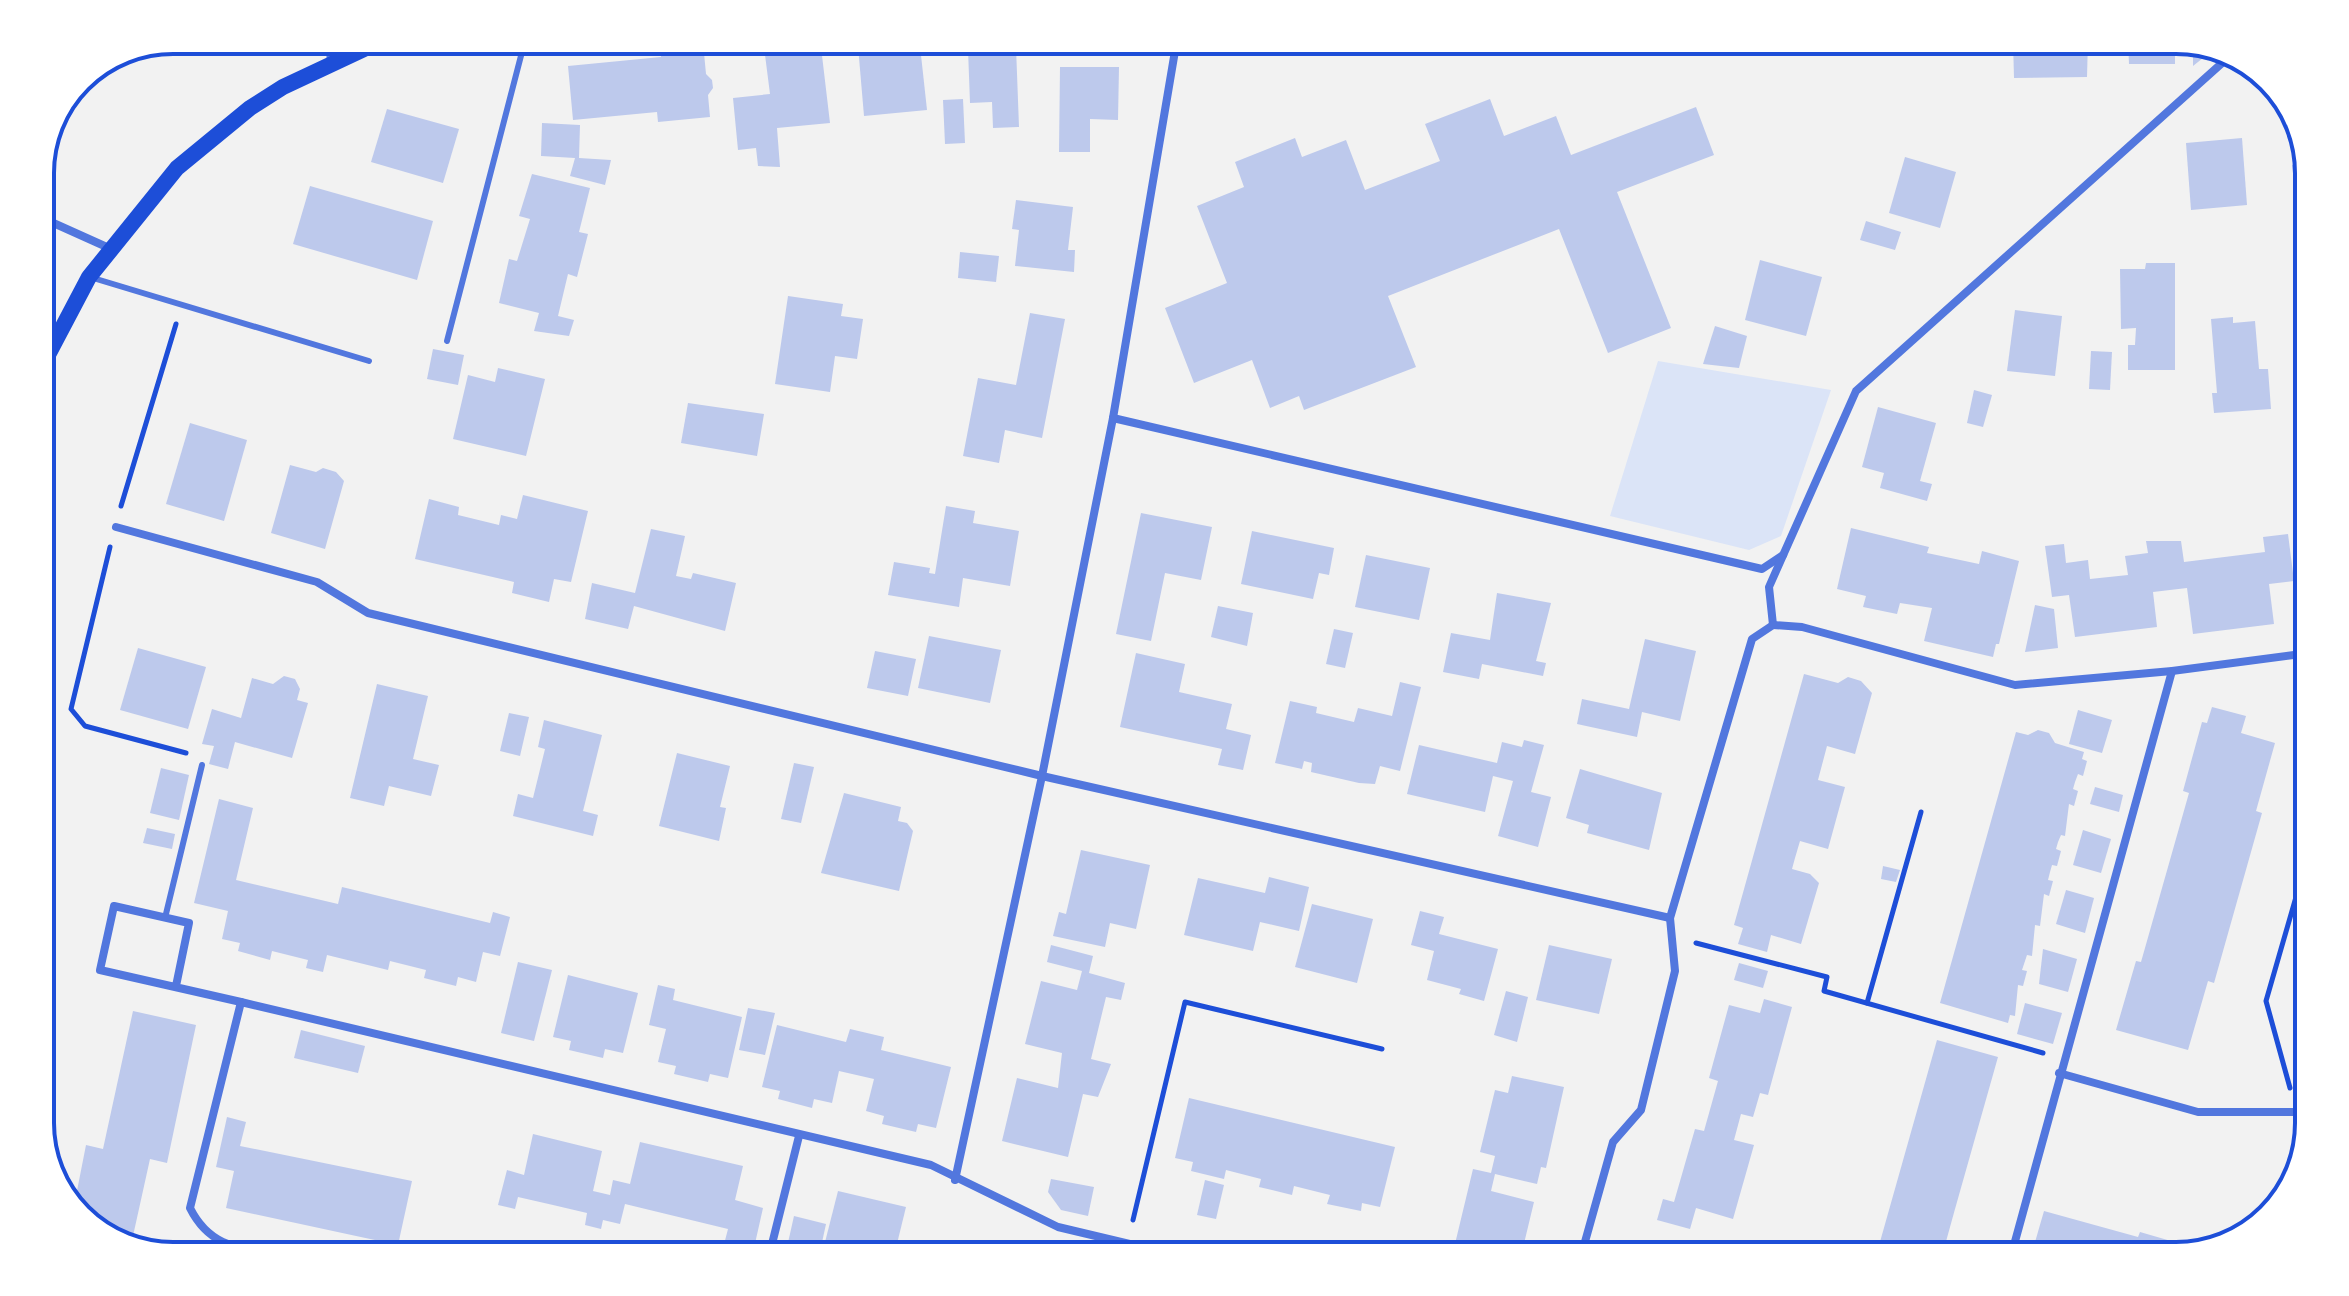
<svg xmlns="http://www.w3.org/2000/svg" width="2349" height="1296" viewBox="0 0 2349 1296" font-family="Poppins,sans-serif">
	<rect width="100%" height="100%" fill="#f2f2f2"/>
	<polygon fill="#dbe4f7" points="1658,361 1831,390 1781,536 1749,550 1610,516"/>
	<g fill="#bdc9ec">
		<polygon points="2088,40 2087,77 2014,78 2013,41"/>
		<polygon points="2128,40 2175,40 2175,64 2129,64"/>
		<polygon points="1896,41 1895,49 1847,46 1847,42"/>
		<polygon points="1954,41 1985,41 1982,54 1952,47"/>
		<polygon points="2193,44 2213,50 2193,66"/>
		<polygon points="858,46 920,46 927,110 864,116"/>
		<polygon points="660,47 694,47 695,53 704,53 706,74 712,80 713,88 708,95 710,117 658,122 657,112 573,120 568,66 661,57"/>
		<polygon points="764,47 821,47 830,123 777,128 780,167 758,166 756,148 738,150 733,98 770,94"/>
		<polygon points="1016,47 1019,127 993,128 992,102 970,103 968,49"/>
		<polygon points="1060,67 1119,67 1118,120 1090,119 1090,152 1059,152"/>
		<polygon points="963,99 965,143 945,144 943,100"/>
		<polygon points="1490,99 1504,136 1556,116 1571,155 1696,107 1714,155 1617,192 1671,328 1608,353 1559,229 1388,296 1416,367 1304,410 1299,396 1270,408 1252,360 1194,383 1165,308 1227,283 1197,206 1244,187 1235,162 1295,138 1302,157 1346,140 1365,190 1440,161 1425,124"/>
		<polygon points="387,109 459,129 443,183 371,162"/>
		<polygon points="542,123 580,125 579,158 611,160 605,185 570,176 575,158 541,156"/>
		<polygon points="2242,138 2247,205 2191,210 2186,143"/>
		<polygon points="1905,157 1956,172 1940,228 1889,213"/>
		<polygon points="2308,163 2309,195 2296,197 2292,165"/>
		<polygon points="532,174 590,188 579,232 588,234 577,277 568,274 558,316 574,320 569,336 534,331 539,313 499,303 509,259 517,261 530,219 519,216"/>
		<polygon points="310,186 433,221 417,280 293,244"/>
		<polygon points="1016,200 1073,207 1068,250 1075,250 1074,272 1015,266 1019,230 1012,229"/>
		<polygon points="1866,221 1901,232 1895,250 1860,240"/>
		<polygon points="960,252 999,256 996,282 958,278"/>
		<polygon points="1760,260 1822,277 1806,336 1745,320"/>
		<polygon points="2146,263 2175,263 2175,370 2128,370 2128,345 2135,345 2136,328 2121,329 2120,269 2145,269"/>
		<polygon points="788,296 843,304 841,316 863,319 857,359 835,356 830,392 775,384"/>
		<polygon points="2015,310 2062,316 2055,376 2007,371"/>
		<polygon points="1030,313 1065,319 1042,438 1005,430 999,463 963,456 978,378 1016,385"/>
		<polygon points="2233,317 2233,323 2255,321 2259,369 2268,369 2271,409 2214,413 2212,393 2217,393 2211,319"/>
		<polygon points="1715,326 1747,336 1739,368 1703,364"/>
		<polygon points="433,349 464,355 458,385 427,379"/>
		<polygon points="2091,351 2112,352 2110,390 2089,389"/>
		<polygon points="498,368 545,379 526,456 453,439 468,375 495,382"/>
		<polygon points="1974,390 1992,395 1983,427 1967,423"/>
		<polygon points="688,403 764,414 757,456 681,443"/>
		<polygon points="1878,407 1936,423 1920,481 1932,484 1927,501 1880,488 1884,473 1862,467"/>
		<polygon points="190,423 247,440 224,521 166,504"/>
		<polygon points="290,465 316,472 323,468 336,472 344,481 325,549 271,533"/>
		<polygon points="523,495 588,511 571,582 554,579 549,602 512,593 514,582 415,559 429,499 459,507 458,515 499,525 501,515 517,519"/>
		<polygon points="946,506 975,511 973,523 1019,531 1010,586 963,578 959,607 888,595 894,562 930,568 929,573 935,574"/>
		<polygon points="1141,513 1212,527 1201,580 1165,573 1151,641 1116,634"/>
		<polygon points="1851,528 1929,547 1927,553 1979,564 1982,551 2019,561 1999,644 1996,644 1993,657 1924,641 1932,608 1900,603 1897,614 1863,607 1866,596 1837,589"/>
		<polygon points="651,529 685,536 676,576 691,579 693,573 736,583 725,631 634,606 628,629 585,619 592,583 635,593"/>
		<polygon points="1252,531 1334,548 1329,575 1319,573 1313,599 1241,584"/>
		<polygon points="2288,534 2294,581 2269,584 2274,624 2193,634 2187,588 2153,592 2157,627 2075,637 2069,595 2052,597 2045,546 2064,544 2066,563 2088,560 2090,579 2128,575 2125,556 2148,553 2146,541 2181,541 2184,562 2265,552 2263,537"/>
		<polygon points="1366,555 1430,568 1419,620 1355,607"/>
		<polygon points="1497,593 1551,603 1536,661 1546,663 1543,676 1482,664 1479,679 1443,672 1451,633 1490,640"/>
		<polygon points="2035,605 2054,609 2058,648 2025,652"/>
		<polygon points="1218,606 1253,613 1247,646 1211,637"/>
		<polygon points="1334,629 1353,633 1345,668 1326,664"/>
		<polygon points="929,636 1001,650 990,703 918,688"/>
		<polygon points="1645,639 1696,651 1680,721 1642,712 1637,737 1577,724 1582,699 1629,709"/>
		<polygon points="138,648 206,667 188,729 120,710"/>
		<polygon points="875,651 916,659 908,696 867,688"/>
		<polygon points="1136,653 1185,664 1179,692 1232,704 1226,729 1251,735 1243,770 1218,765 1222,749 1120,727"/>
		<polygon points="1804,674 1838,683 1848,677 1861,681 1872,693 1855,754 1827,746 1818,780 1845,787 1828,849 1800,841 1795,858 1792,869 1810,874 1819,883 1801,944 1771,935 1767,952 1738,944 1743,928 1734,925"/>
		<polygon points="284,676 295,679 300,689 297,700 308,703 292,758 235,742 228,769 209,764 214,746 202,744 212,709 241,718 252,678 273,684"/>
		<polygon points="1400,682 1421,687 1400,771 1380,766 1375,784 1359,783 1311,772 1312,763 1304,761 1302,769 1275,763 1290,701 1317,707 1316,713 1354,722 1358,708 1392,716"/>
		<polygon points="377,684 428,696 413,759 439,765 431,796 389,786 384,806 350,798"/>
		<polygon points="2212,707 2246,716 2241,733 2275,743 2256,811 2262,813 2214,983 2208,981 2188,1050 2116,1030 2136,961 2141,962 2189,793 2183,791 2202,722 2207,723"/>
		<polygon points="2078,710 2112,720 2102,753 2069,744"/>
		<polygon points="509,713 529,717 520,756 500,751"/>
		<polygon points="544,720 602,735 583,811 598,815 593,836 513,816 518,794 533,798 545,749 538,747"/>
		<polygon points="2038,730 2049,733 2055,743 2084,752 2082,759 2087,761 2083,776 2078,774 2075,782 2073,789 2078,791 2074,806 2069,804 2065,836 2061,835 2058,842 2056,849 2061,851 2057,866 2052,865 2050,872 2048,880 2053,881 2049,896 2044,894 2040,926 2035,925 2032,956 2027,955 2022,970 2027,971 2023,986 2018,985 2015,1016 2010,1015 2008,1023 1940,1003 2016,732 2028,735"/>
		<polygon points="1524,740 1544,745 1531,792 1551,797 1538,847 1498,836 1513,781 1493,776 1485,812 1407,794 1419,745 1497,763 1502,742 1522,747"/>
		<polygon points="677,753 730,766 720,807 726,808 719,841 659,826"/>
		<polygon points="794,763 814,767 801,823 781,819"/>
		<polygon points="161,768 189,775 179,820 150,813"/>
		<polygon points="1580,769 1662,793 1649,850 1587,833 1589,825 1566,818"/>
		<polygon points="2095,787 2123,795 2119,812 2090,804"/>
		<polygon points="844,793 901,807 898,821 907,823 913,831 899,891 821,873"/>
		<polygon points="219,799 253,808 236,880 338,904 342,887 490,923 493,912 510,917 500,956 483,952 476,982 458,977 456,986 424,978 426,970 390,961 388,970 327,955 323,972 306,968 308,960 272,951 270,960 238,951 240,943 222,939 228,911 194,903"/>
		<polygon points="147,828 175,834 172,849 143,843"/>
		<polygon points="2083,830 2111,839 2101,873 2073,865"/>
		<polygon points="1081,850 1150,865 1136,929 1110,923 1105,947 1053,936 1059,912 1066,914"/>
		<polygon points="1883,866 1900,870 1896,882 1881,879"/>
		<polygon points="1269,877 1309,887 1299,931 1260,922 1253,951 1184,935 1198,878 1265,893"/>
		<polygon points="2066,890 2094,898 2085,933 2056,924"/>
		<polygon points="1312,904 1373,919 1357,983 1295,967"/>
		<polygon points="1420,911 1444,917 1439,934 1498,949 1484,1001 1459,994 1461,989 1427,980 1434,951 1411,945"/>
		<polygon points="1051,945 1093,956 1089,973 1125,983 1121,1000 1106,997 1091,1059 1111,1064 1098,1097 1083,1094 1068,1157 1002,1141 1017,1078 1058,1088 1062,1053 1025,1044 1041,981 1077,990 1082,971 1047,962"/>
		<polygon points="1549,945 1612,959 1599,1014 1536,1000"/>
		<polygon points="2043,949 2077,959 2068,992 2039,984"/>
		<polygon points="518,962 552,970 534,1041 501,1033"/>
		<polygon points="1739,963 1768,971 1763,988 1734,980"/>
		<polygon points="568,975 638,993 623,1053 605,1049 603,1058 569,1050 571,1041 553,1037"/>
		<polygon points="658,985 675,989 673,1000 742,1017 728,1078 710,1074 708,1082 674,1074 676,1066 658,1062 666,1029 649,1025"/>
		<polygon points="1506,991 1528,997 1517,1042 1494,1035"/>
		<polygon points="1764,999 1792,1007 1768,1095 1760,1093 1753,1117 1741,1114 1734,1140 1754,1145 1733,1219 1696,1208 1690,1229 1657,1220 1663,1199 1674,1202 1695,1129 1704,1131 1718,1081 1709,1078 1729,1005 1760,1013"/>
		<polygon points="2025,1003 2062,1013 2053,1044 2017,1034"/>
		<polygon points="748,1008 775,1013 765,1055 739,1050"/>
		<polygon points="133,1011 196,1025 167,1163 150,1159 131,1245 107,1238 74,1206 86,1145 103,1149"/>
		<polygon points="777,1025 846,1042 850,1029 884,1037 881,1050 951,1067 936,1128 918,1124 916,1132 882,1124 884,1116 866,1111 874,1079 839,1071 832,1103 814,1099 812,1108 778,1099 780,1091 762,1087"/>
		<polygon points="301,1030 365,1046 358,1073 294,1058"/>
		<polygon points="1937,1040 1998,1057 1955,1209 1942,1256 1876,1256"/>
		<polygon points="1512,1076 1564,1087 1546,1168 1541,1167 1537,1184 1495,1174 1491,1191 1534,1202 1521,1256 1440,1256 1442,1246 1454,1248 1473,1169 1491,1173 1495,1156 1480,1152 1495,1090 1508,1093"/>
		<polygon points="1189,1098 1395,1147 1380,1207 1362,1203 1361,1211 1327,1204 1330,1195 1294,1186 1292,1195 1276,1191 1259,1187 1261,1179 1226,1170 1224,1179 1191,1171 1193,1162 1175,1158"/>
		<polygon points="227,1117 246,1122 240,1146 412,1181 398,1245 226,1208 234,1171 216,1167"/>
		<polygon points="533,1134 602,1151 593,1191 610,1195 613,1180 630,1184 640,1142 743,1166 735,1200 763,1208 754,1248 735,1255 722,1252 728,1229 625,1204 620,1224 603,1220 601,1229 585,1225 587,1213 553,1205 518,1197 515,1209 498,1205 507,1170 524,1175"/>
		<polygon points="1051,1179 1094,1187 1088,1216 1061,1210 1048,1192"/>
		<polygon points="1205,1180 1224,1185 1216,1219 1197,1215"/>
		<polygon points="838,1191 906,1207 894,1256 822,1254"/>
		<polygon points="2044,1211 2138,1237 2140,1232 2171,1241 2167,1256 2031,1256"/>
		<polygon points="794,1216 826,1224 819,1256 785,1256"/>
		<polygon points="2252,1228 2243,1238 2233,1241 2231,1234"/>
	</g>
	<g fill="none" stroke-linecap="round" stroke-linejoin="round">
		<g stroke="#1d4ed8" stroke-width="5">
			<polyline points="121,506 176,324"/>
			<polyline points="110,547 71,709 85,726 186,753"/>
			<polyline points="1696,943 1827,977 1824,991 2043,1053"/>
			<polyline points="1867,1003 1921,812"/>
			<polyline points="2290,1088 2266,1001 2309,852"/>
			<polyline points="1133,1220 1185,1002 1382,1049"/>
		</g>
		<g stroke="#5277de" stroke-width="6">
			<polyline points="329,49 330,64"/>
			<polyline points="93,278 369,361"/>
			<polyline points="447,341 523,48"/>
			<polyline points="165,918 202,765"/>
		</g>
		<g stroke="#5277de" stroke-width="8">
			<polyline points="40,217 109,248"/>
			<polyline points="1113,418 1762,569 1783,555"/>
			<polyline points="116,527 317,582 368,613 1042,776 1670,918"/>
			<polyline points="1773,625 1769,587 1856,391 2231,55"/>
			<polyline points="1773,625 1802,627 2015,685 2172,671 2309,653"/>
			<polyline points="176,986 189,923 114,906 100,970 241,1002"/>
			<polyline points="2059,1073 2198,1112 2297,1112"/>
			<polyline points="955,1180 1042,776 1113,418 1176,45"/>
			<polyline points="1585,1248 1614,1256"/>
			<path d="M286,1256C243,1248 211,1250 190,1208L241,1002L931,1165L1058,1227L1180,1256"/>
			<polyline points="769,1256 799,1136"/>
			<polyline points="1581,1256 1613,1142 1641,1110 1675,971 1670,918 1752,639 1773,625"/>
			<polyline points="2011,1256 2172,671"/>
		</g>
		<polyline stroke="#1d4ed8" stroke-width="16" points="40,370 89,277 177,168 250,108 283,87 364,49"/>
	</g>
	<path d="M0 0H2349V1296H0ZM173 54H2176A119 119 0 0 1 2295 173V1123A119 119 0 0 1 2176 1242H173A119 119 0 0 1 54 1123V173A119 119 0 0 1 173 54Z" fill="#fff" fill-rule="evenodd"/>
	<path fill="none" stroke="#1d4ed8" stroke-width="4" d="M173 54H2176A119 119 0 0 1 2295 173V1123A119 119 0 0 1 2176 1242H173A119 119 0 0 1 54 1123V173A119 119 0 0 1 173 54Z"/>
</svg>
